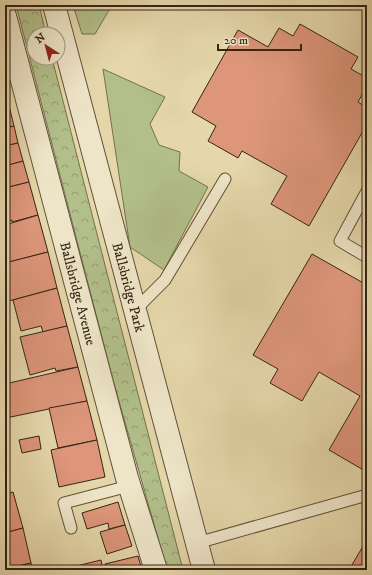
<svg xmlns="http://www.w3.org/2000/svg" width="372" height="575" viewBox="0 0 372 575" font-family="'IM FELL DW Pica',serif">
	<defs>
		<pattern id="forest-crowns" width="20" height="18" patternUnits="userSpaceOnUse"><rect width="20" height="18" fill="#b2bf8a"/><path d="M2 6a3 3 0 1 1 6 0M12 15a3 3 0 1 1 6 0" fill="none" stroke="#929b70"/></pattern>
	</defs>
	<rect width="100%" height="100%" fill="#e5d7aa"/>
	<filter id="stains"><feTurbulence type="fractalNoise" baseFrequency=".005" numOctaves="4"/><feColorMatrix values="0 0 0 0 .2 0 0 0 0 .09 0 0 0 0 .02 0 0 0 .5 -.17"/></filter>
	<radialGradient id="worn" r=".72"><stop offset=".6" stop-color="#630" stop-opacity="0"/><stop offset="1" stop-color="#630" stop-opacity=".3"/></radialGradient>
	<g fill="#b2bf8a" stroke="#747250">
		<polygon points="73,5 112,5 95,34 82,34"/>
		<polygon points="103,69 165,97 150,124 159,145 180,152 179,171 208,187 164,270 130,247"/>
	</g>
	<polygon fill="url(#forest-crowns)" stroke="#747250" points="16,5 39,5 46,34 34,34 34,58 52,58 183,570 167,570 113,380"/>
	<g fill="#dd967a" stroke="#352416">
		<polygon points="300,24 358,57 351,69 367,78 367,86 358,102 367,108 367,124 309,226 271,204 287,176 242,151 238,158 208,141 216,126 192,112 238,30 268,47 279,28 293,36"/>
		<polygon points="5,87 10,110 5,111"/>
		<polygon points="10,110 14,126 5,128 5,111"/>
		<polygon points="14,126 18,143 5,146 5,128"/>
		<polygon points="18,143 23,161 5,166 5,146"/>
		<polygon points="23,161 29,182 5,188 5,166"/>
		<polygon points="29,182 38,215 12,222 12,220 5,222 5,188"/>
		<polygon points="38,215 48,252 5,263 5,225"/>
		<polygon points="48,252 57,288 9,301 5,285 5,263"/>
		<polygon points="312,254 367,285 367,472 329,450 360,396 319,372 302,401 270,383 278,369 253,355"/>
		<polygon points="57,288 67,326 43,332 41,326 21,331 13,300"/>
		<polygon points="67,326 78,367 56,371 55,368 30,375 20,337"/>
		<polygon points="78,367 87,401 6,418 5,384"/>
		<polygon points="87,401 97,440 58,448 49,408"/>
		<polygon points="39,436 41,449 22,453 19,440"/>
		<polygon points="97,440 105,477 59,487 51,450"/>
		<polygon points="13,492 23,528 5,533 5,494"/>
		<polygon points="118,502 125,525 109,529 108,523 87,529 82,513"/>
		<polygon points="125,525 132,546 107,554 100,532"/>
		<polygon points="23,528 31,563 5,569 5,533"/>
		<polygon points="366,541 367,570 349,570"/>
		<polygon points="138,556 142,570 107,570 105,564"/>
		<polygon points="101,560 103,570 60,570"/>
		<polygon points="31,563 33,570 5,569"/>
	</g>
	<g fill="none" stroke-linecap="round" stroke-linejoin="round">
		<defs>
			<g id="service">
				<polyline points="367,191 340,241 367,257"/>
				<polyline points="135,310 165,280 225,179"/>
				<polyline points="71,528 64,503 129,486"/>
				<polyline points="197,543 367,495"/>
			</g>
			<g id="minor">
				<path id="s1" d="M54,5L204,570"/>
				<path id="s2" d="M5,16L127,478L156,570"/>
			</g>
		</defs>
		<use href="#service" stroke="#61513b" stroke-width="13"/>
		<use href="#minor" stroke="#61513b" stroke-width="24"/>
		<use href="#service" stroke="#eee5c8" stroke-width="11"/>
		<use href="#minor" stroke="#eee5c8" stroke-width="22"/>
	</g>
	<g text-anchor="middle" stroke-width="3" stroke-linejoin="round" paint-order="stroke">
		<g font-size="14" fill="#352416" stroke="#eee5c8">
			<text dy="5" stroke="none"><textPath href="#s1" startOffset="292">Ballsbridge Park</textPath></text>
			<text dy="5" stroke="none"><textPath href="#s2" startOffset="287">Ballsbridge Avenue</textPath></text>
		</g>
	</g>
	<rect width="372" height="575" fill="none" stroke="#e5d7aa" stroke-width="20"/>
	<rect x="6" y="6" width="360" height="563" fill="none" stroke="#352416" stroke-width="2"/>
	<rect x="10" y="10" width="352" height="555" fill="none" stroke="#352416"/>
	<g transform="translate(46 46) rotate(324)"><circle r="19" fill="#eee5c8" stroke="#a49881"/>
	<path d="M0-3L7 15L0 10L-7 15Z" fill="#8f2418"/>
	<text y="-6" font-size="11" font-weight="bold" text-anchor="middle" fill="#352416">N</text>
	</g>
	<path d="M218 44v6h83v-6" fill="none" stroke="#352416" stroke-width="2"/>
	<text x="224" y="44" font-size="12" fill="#352416" stroke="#eee5c8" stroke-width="3" paint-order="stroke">20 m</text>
	<rect width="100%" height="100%" filter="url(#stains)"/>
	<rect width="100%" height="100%" fill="url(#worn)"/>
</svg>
